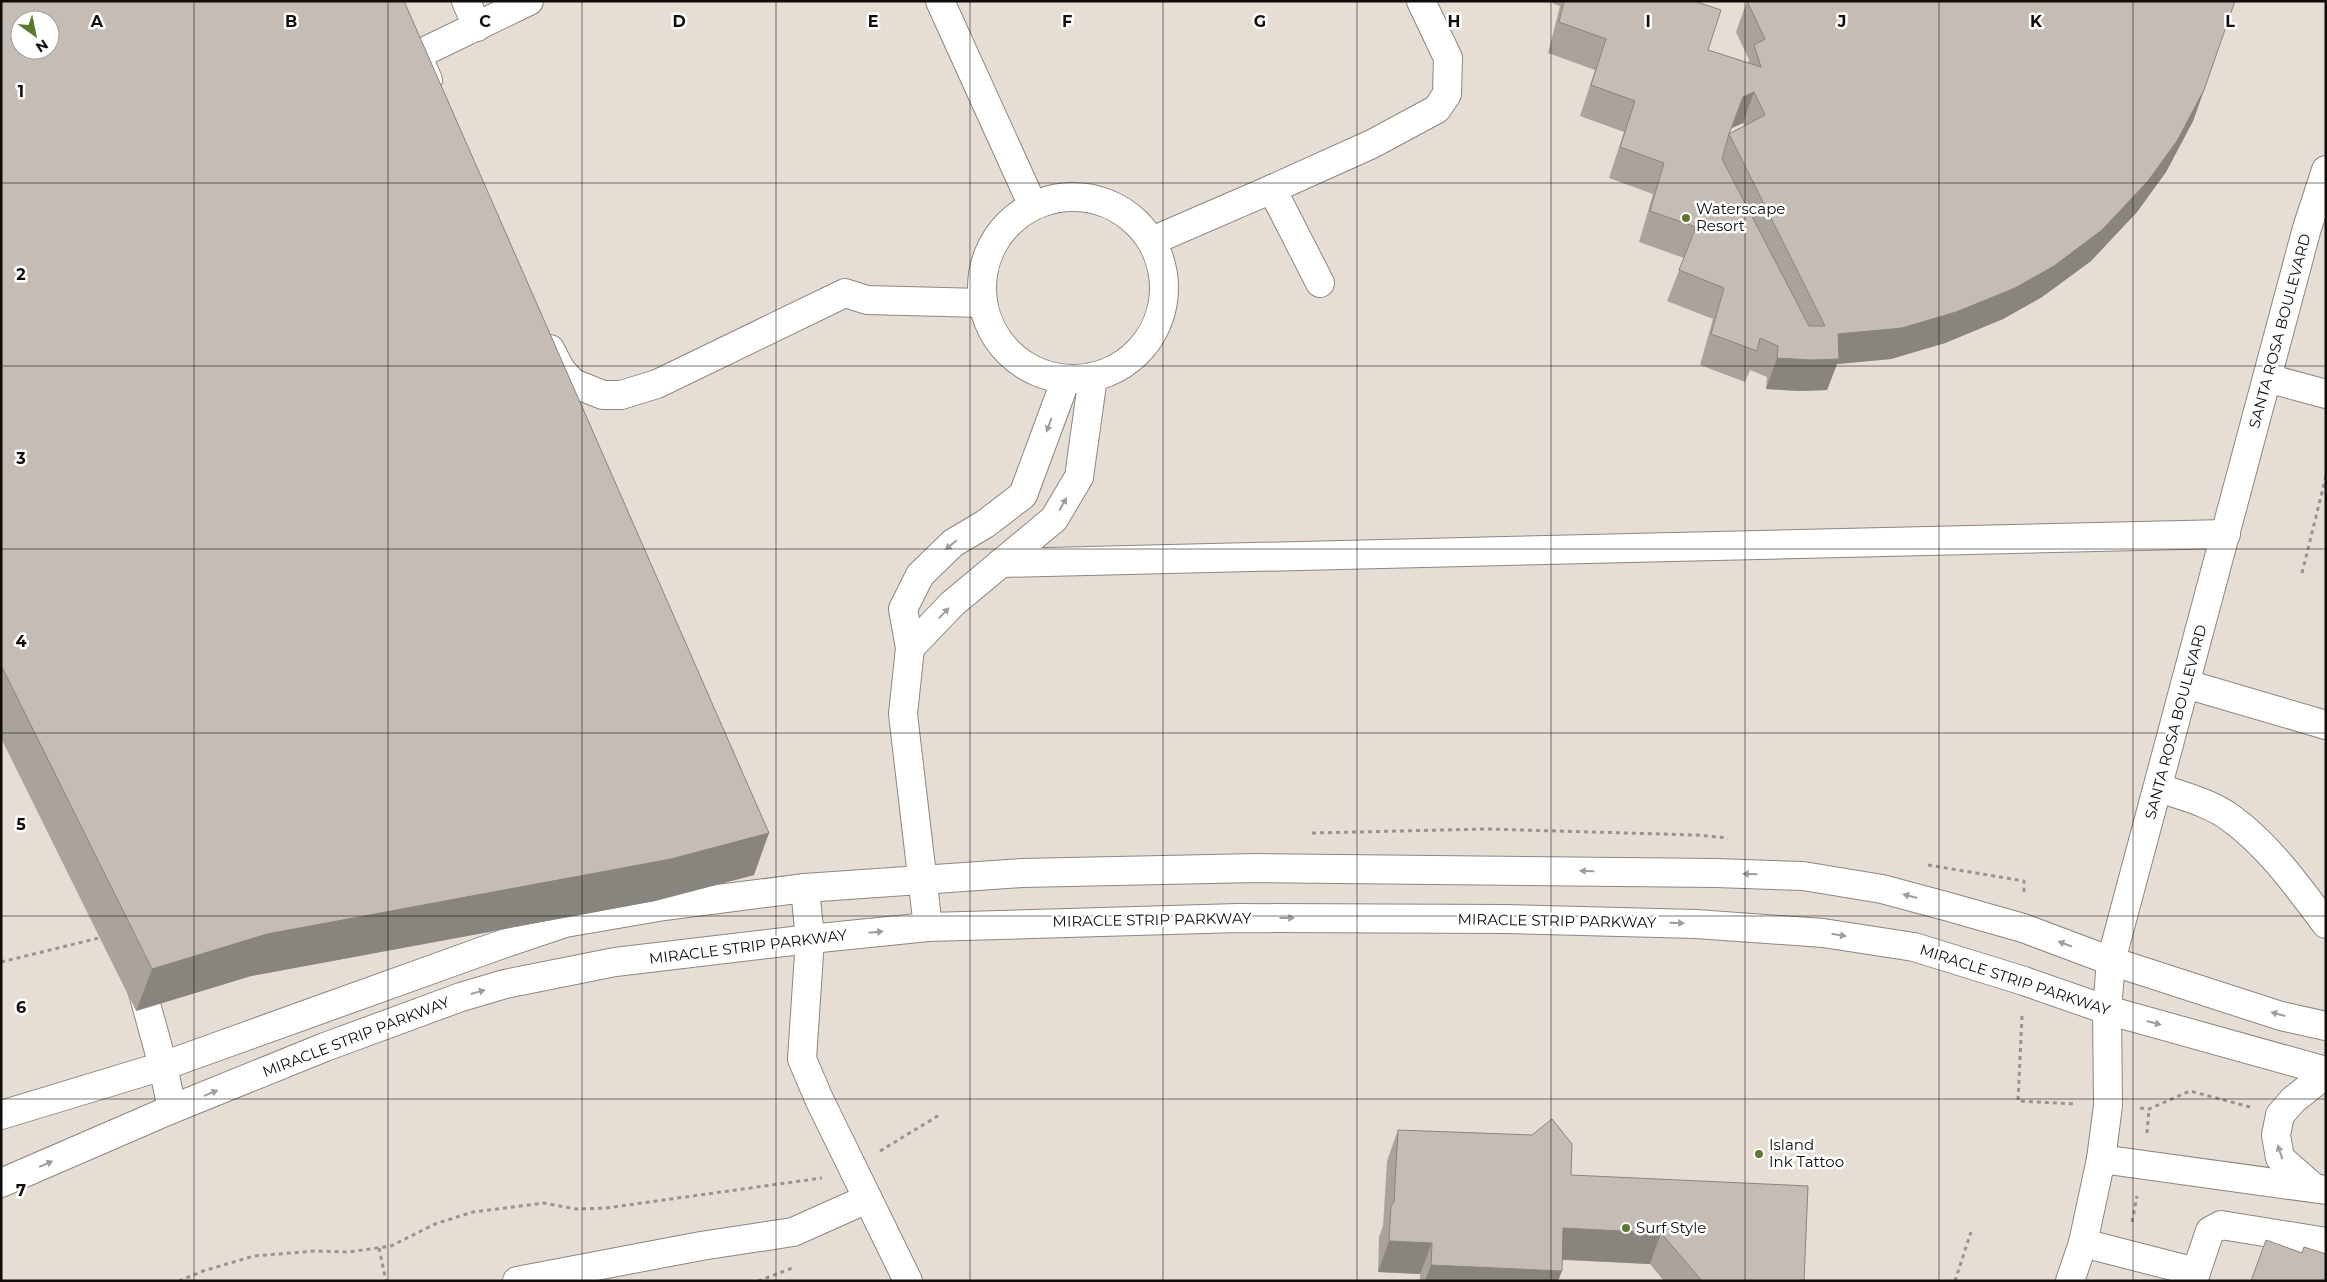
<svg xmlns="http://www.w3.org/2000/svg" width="2327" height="1282" viewBox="0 0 2327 1282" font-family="Montserrat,sans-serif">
	<rect width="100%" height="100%" fill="#e6ddd5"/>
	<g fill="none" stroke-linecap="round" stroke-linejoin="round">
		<defs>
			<g id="minor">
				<polyline points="466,1 477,27"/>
				<polyline points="940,1 1033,206"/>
				<polyline points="428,80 417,55 529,1"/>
				<polyline points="1272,189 1372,144 1437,109 1447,94 1448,58 1421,1"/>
				<circle cx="1073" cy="288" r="91"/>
				<polyline points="1152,241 1272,189 1320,283"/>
				<polyline points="550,349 561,370 573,383 603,395 621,395 657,384 845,293 867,300 982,303"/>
				<polyline points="2267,378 2326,394"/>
				<polyline points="1001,563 2226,534"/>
				<polyline points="910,648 952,604 1054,519 1079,477 1093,377"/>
				<polyline points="2186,684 2326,725"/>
				<path d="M2159,788C2183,796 2211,803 2232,819C2270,847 2298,887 2326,924"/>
				<polyline points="805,888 810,939 802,1059 819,1099 908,1281"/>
				<polyline points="928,927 903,714 910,648 903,609 920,575 953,543 985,524 1023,495 1066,379"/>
				<polyline points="137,971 163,1066 172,1109"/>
				<polyline points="2101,1159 2326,1190"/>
				<polyline points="2083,1243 2196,1272"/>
				<polyline points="517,1281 701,1246 793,1232 867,1199"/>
				<polyline points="2070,1281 2083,1243 2101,1159 2108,1106 2107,1010 2111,961 2307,228 2326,170"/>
				<polyline points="2193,1281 2210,1231 2221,1225 2326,1242"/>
			</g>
			<g id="highway">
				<polyline points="1,1115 163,1066 497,946 565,923 664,906 805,888 1022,873 1257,868 1716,873 1803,876 1882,889 1949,907 2023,928 2111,961 2281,1016 2326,1026"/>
				<polyline points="1,1183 172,1109 325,1047 461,997 505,984 615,962 810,939 928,927 1238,918 1506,919 1696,924 1823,933 1914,947 2024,981 2107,1010 2326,1071"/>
				<polyline points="2313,1187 2280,1158 2276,1135 2280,1115 2293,1100 2326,1074"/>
			</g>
		</defs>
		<use href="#minor" stroke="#8e867f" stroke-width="30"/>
		<use href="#highway" stroke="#8e867f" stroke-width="30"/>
		<g stroke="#9b948e" stroke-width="3" stroke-dasharray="4 4" stroke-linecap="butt">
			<polyline points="2302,573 2326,476"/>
			<polyline points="1312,833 1487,829 1696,835 1728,838"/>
			<polyline points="1928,865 2024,881 2024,894"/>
			<polyline points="1,962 103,937"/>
			<polyline points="2022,1016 2018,1101 2076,1104"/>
			<polyline points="2140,1108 2149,1109 2190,1091 2250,1107"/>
			<polyline points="2147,1133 2149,1109"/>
			<polyline points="880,1151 941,1114"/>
			<polyline points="2132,1222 2137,1196"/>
			<polyline points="379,1248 386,1281"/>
			<polyline points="179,1281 203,1271 254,1256 315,1251 349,1252 391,1246 435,1224 473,1212 544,1203 576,1209 606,1208 822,1178"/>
			<polyline points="758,1281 795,1267"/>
			<polyline points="1955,1281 1971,1232"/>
		</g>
		<use href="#minor" stroke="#fff" stroke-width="28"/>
		<use href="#highway" stroke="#fff" stroke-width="28"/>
	</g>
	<g fill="#a9a39c" fill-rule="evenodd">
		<polygon points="1,1 754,875 655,901 251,976 136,1011 1,738"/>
		<path d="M1547,1H1694L1708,50L1748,63L1749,60L1736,32L1747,1L2204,90L2193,121L2166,172L2137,212L2091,261L2042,297L2003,319L1945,343L1891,359L1837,364L1827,390L1801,391L1766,389L1767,377L1750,370L1745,382L1700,365L1713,319L1667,301L1684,258L1639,242L1653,194L1609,178L1624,132L1580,116L1595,70L1548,53L1560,6ZM1743,123L1744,126L1729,134L1732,128Z"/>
		<polygon points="1398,1130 1571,1175 1804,1281 1664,1281 1650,1264 1562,1260 1558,1281 1420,1281 1420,1274 1378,1272 1379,1237 1383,1226 1387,1161"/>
	</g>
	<g fill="#8a847f">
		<polygon points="2204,90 2193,121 2166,172 2137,212 2091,261 2042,297 2003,319 1945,343 1891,359 1837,364 1827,390 1801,391 1766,389 1777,358 1838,334"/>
		<polygon points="1754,92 1743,123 1732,128 1743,97"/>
		<polygon points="769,833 754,875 655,901 251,976 136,1011 152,969 267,934"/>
		<polygon points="1563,1228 1661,1233 1650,1264 1552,1259"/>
		<polygon points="1389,1241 1432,1243 1420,1274 1378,1272"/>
		<polygon points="1431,1265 1562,1271 1558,1281 1425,1281"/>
	</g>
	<g fill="#c5bdb5" stroke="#8a847f" fill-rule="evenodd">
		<path d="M1,1H404L769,833L671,859L267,934L152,969L1,665ZM20,20H50V50H20Z"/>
		<path d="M1564,1H1694L1721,10L1708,50L1761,67L1754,45L1765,39L1747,1H2235L2204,90L2177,141L2148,181L2102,230L2054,266L2015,288L1956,312L1902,328L1838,334L1839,359L1812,360L1777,358L1778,346L1760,338L1757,351L1711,334L1724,288L1679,270L1696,227L1650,211L1664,163L1620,147L1635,101L1591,85L1606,39L1559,22ZM1754,92L1765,115L1729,134L1743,97ZM1729,134L1825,326H1809L1722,159Z"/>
		<polygon points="1552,1119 1572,1144 1571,1175 1808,1186 1804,1281 1702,1281 1661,1233 1563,1228 1562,1271 1431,1265 1432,1243 1389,1241 1391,1206 1394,1202 1398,1130 1532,1135"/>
		<polygon points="2266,1240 2302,1253 2304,1247 2326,1254 2326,1281 2251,1281"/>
	</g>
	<defs><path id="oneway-solid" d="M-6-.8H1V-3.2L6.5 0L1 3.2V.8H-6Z" transform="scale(1.25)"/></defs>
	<g fill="#9f9e9d">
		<use href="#oneway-solid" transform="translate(1049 425) rotate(110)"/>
		<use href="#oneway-solid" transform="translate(1063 504) rotate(-60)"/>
		<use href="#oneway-solid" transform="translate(951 545) rotate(141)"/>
		<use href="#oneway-solid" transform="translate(944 613) rotate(-46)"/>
		<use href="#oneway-solid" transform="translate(1587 871) rotate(-179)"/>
		<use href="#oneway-solid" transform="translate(1750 874) rotate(-178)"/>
		<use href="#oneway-solid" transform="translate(1910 896) rotate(-165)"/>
		<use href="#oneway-solid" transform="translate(1287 918)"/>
		<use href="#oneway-solid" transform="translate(1677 923) rotate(1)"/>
		<use href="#oneway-solid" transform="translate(876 932) rotate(-5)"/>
		<use href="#oneway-solid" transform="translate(1839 935) rotate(9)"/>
		<use href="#oneway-solid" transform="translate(2065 944) rotate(-159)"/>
		<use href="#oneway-solid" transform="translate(478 992) rotate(-16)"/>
		<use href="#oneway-solid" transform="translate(2278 1014) rotate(-165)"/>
		<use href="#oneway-solid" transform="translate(2154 1023) rotate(15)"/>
		<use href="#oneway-solid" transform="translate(211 1093) rotate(-22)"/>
		<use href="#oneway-solid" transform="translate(2280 1152) rotate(-109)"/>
		<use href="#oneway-solid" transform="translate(46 1164) rotate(-23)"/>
	</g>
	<path fill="none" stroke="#0f0c0a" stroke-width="1" stroke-opacity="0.55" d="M194,1V1281M388,1V1281M582,1V1281M776,1V1281M970,1V1281M1163,1V1281M1357,1V1281M1551,1V1281M1745,1V1281M1939,1V1281M2133,1V1281M1,183H2326M1,366H2326M1,549H2326M1,733H2326M1,916H2326M1,1099H2326"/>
	<g fill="#5d792d" stroke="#fff" stroke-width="2">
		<circle cx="1686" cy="218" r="5"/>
		<circle cx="1759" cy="1154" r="5"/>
		<circle cx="1626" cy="1228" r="5"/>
	</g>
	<g text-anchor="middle" stroke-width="5" stroke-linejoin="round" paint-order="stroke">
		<g font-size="15" fill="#0f0c0a" stroke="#fff" text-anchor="start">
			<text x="1696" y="214">Waterscape<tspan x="1696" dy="17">Resort</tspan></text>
			<text x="1769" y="1150">Island<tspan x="1769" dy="17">Ink Tattoo</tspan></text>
			<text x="1636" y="1233">Surf Style</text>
		</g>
		<g font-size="15" fill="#0f0c0a" stroke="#fff">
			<text transform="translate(2280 331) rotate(-75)" y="5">SANTA ROSA BOULEVARD</text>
			<text transform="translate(2176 722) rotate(-75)" y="5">SANTA ROSA BOULEVARD</text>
			<text transform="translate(1152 920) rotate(-1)" y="5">MIRACLE STRIP PARKWAY</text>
			<text transform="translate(1557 921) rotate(1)" y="5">MIRACLE STRIP PARKWAY</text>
			<text transform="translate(748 947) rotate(-7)" y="5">MIRACLE STRIP PARKWAY</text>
			<text transform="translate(2015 980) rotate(18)" y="5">MIRACLE STRIP PARKWAY</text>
			<text transform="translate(356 1037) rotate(-21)" y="5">MIRACLE STRIP PARKWAY</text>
		</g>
	</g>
	<g font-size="16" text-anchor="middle" font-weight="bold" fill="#0f0c0a" stroke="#fff" stroke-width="5" stroke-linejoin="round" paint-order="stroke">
		<text x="97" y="27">A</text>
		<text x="291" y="27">B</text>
		<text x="485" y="27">C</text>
		<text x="679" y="27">D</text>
		<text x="873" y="27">E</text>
		<text x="1067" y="27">F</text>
		<text x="1260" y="27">G</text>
		<text x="1454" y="27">H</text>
		<text x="1648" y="27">I</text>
		<text x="1842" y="27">J</text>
		<text x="2036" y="27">K</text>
		<text x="2230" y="27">L</text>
		<text x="21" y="97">1</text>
		<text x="21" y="280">2</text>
		<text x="21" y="464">3</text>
		<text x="21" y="647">4</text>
		<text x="21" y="830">5</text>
		<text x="21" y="1013">6</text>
		<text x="21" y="1196">7</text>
	</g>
	<rect width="2327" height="1282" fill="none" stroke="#0f0c0a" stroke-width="5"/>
	<g transform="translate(35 35) rotate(147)"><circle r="24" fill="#ffffff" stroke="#9f9e9d"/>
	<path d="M0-4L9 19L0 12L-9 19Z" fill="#5d792d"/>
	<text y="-8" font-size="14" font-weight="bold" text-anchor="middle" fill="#0f0c0a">N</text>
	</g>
</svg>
